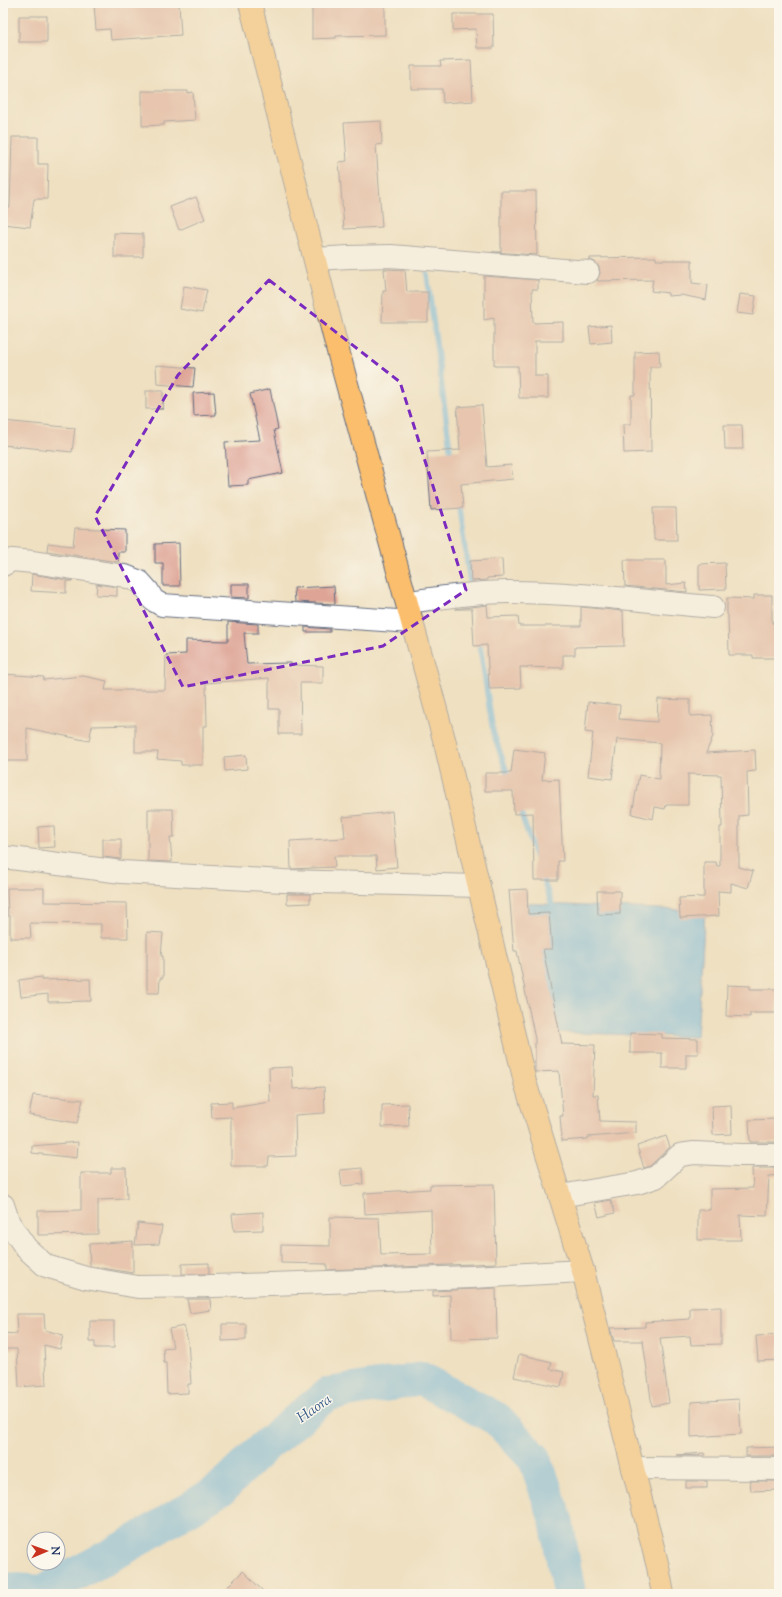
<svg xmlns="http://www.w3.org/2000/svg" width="782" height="1597" viewBox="0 0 782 1597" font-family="'Sorts Mill Goudy',serif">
	<rect width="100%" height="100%" fill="#fbf7ec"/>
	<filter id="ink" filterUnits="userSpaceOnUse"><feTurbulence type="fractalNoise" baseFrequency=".025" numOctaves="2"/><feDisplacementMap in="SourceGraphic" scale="8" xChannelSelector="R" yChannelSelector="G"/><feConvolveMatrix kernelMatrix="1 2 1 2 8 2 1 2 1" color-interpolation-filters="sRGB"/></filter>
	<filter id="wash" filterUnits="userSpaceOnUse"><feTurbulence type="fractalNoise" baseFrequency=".012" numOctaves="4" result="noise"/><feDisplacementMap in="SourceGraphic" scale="16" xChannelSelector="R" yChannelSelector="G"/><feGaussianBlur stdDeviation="0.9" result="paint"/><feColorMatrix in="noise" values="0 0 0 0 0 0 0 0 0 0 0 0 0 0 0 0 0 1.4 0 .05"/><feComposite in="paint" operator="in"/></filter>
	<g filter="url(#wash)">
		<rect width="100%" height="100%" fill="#efe0c1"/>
		<polygon fill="#6eb9e7" stroke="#4474a2" points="519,903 705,911 697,1037 549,1032"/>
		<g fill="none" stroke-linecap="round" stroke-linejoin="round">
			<g stroke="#6eb9e7" stroke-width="5.5">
				<polyline points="427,274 451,456"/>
				<polyline points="458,502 471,589"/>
				<polyline points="479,639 493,732 509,778"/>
				<polyline points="519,807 536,858"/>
				<polyline points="541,874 552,904"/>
			</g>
			<polyline stroke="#6eb9e7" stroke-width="34" points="3,1589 42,1592 126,1547 221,1489 265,1446 328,1394 422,1379 497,1419 535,1459 556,1520 569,1594"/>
		</g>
		<g id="blocks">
			<g fill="#dea597">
				<polygon points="110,3 179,3 181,35 111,40 110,29 96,30 94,4"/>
				<polygon points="312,3 385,3 385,35 336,36 336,38 312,39"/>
				<polygon points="453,14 493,14 494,48 477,48 476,29 453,30"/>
				<rect x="19" y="16" width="28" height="26"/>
				<polygon points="471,60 473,101 443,103 442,89 411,89 411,66 441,66 440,61"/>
				<polygon points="142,91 188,91 188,93 193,92 195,120 164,122 164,125 142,126"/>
				<polygon points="381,121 382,144 376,145 382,227 344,229 339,162 347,161 344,123"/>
				<polygon points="12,137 38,137 38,164 48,164 47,199 34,199 30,227 3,224 3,207 10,207"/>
				<polygon points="501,191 536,191 537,255 492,252 501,252"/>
				<polygon points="196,197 205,219 179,230 170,207"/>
				<polygon points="114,233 143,234 143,257 114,257"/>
				<polygon points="656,257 656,260 692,260 692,283 708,285 706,300 681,295 668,296 668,293 651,291 653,280 597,281 600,273 599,267 595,262 590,260 590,258"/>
				<polygon points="384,269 405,270 407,292 428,292 428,322 382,322 383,291 386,291"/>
				<polygon points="484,276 538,280 538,289 532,289 533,323 563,322 563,341 535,341 535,376 548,376 548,398 519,398 518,366 494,366 494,318 484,320"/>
				<polygon points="184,286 207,290 202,313 180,309"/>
				<polygon points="740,294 756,296 753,315 737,313"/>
				<polygon points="611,325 612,342 591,344 589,327"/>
				<polygon points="659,351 660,367 650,367 651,452 624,453 623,424 631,424 631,395 635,395 635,352"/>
				<polygon points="156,365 195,368 193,387 157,384"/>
				<polygon points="270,389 278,429 274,430 283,473 248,480 248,485 228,486 225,442 260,440 250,394"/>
				<rect x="146" y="391" width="17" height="18"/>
				<polygon points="214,392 216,415 194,416 193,393"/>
				<polygon points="482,405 487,467 511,465 513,479 461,484 463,508 431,510 427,452 460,450 457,407"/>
				<polygon points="3,421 75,428 72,452 3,445"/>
				<polygon points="724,425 742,425 743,449 725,449"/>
				<polygon points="653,508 676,508 677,540 654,540"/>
				<polygon points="75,528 125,530 125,552 118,552 118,562 47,551 48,543 73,546"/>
				<polygon points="179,543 180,586 163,586 163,563 155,563 155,544"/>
				<polygon points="502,559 503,577 487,578 487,580 471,581 470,561"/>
				<polygon points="624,560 666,560 666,585 686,583 687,592 625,586"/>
				<polygon points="725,563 726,589 699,590 699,564"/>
				<polygon points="32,574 73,581 66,581 66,593 31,591"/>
				<polygon points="97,584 117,587 117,596 96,595"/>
				<polygon points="231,584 249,584 249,598 231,597"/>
				<polygon points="334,586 335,604 295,602 294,588"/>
				<polygon points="754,595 772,595 772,623 779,623 779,658 753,658 753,655 729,655 728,615 727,614 727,598 754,599"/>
				<polygon points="487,605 488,617 518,616 519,626 581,626 581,607 623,611 624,646 575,647 575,655 563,655 563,668 520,667 521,688 489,689 487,645 474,646 472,609 455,609"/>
				<polygon points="228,622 258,624 258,633 244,633 247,664 291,663 291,665 323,666 323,683 300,683 301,734 279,734 279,709 269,709 269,678 206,683 207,726 203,726 203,765 181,765 181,761 157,759 158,752 135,752 135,725 92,726 89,741 27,728 27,761 3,761 3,674 44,677 43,680 83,676 107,681 105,690 165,690 166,655 186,654 186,640 228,641"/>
				<polygon points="305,627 330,629 330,632 305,632"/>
				<polygon points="658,699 690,700 690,716 712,715 713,736 706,753 755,750 756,771 747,772 748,815 739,816 739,867 753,871 748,888 731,883 731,892 718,891 719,916 680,918 679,898 704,897 704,862 716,862 717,866 720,866 720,827 722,827 721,775 688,774 688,805 666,805 665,809 655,807 653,819 632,814 639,775 659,779 660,743 617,739 612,779 588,776 593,733 585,732 588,702 620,705 619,719 657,722"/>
				<polygon points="514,749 545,753 542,780 559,779 563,861 558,861 558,880 534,880 533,813 514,814 513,791 485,791 485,773 511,773"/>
				<polygon points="246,755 247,769 225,771 224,757"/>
				<polygon points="148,809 173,809 174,837 170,837 172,862 148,861"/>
				<polygon points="392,811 397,867 377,869 376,856 334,856 335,867 291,869 290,841 345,838 343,817 383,813"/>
				<polygon points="54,826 55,847 39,848 38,827"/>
				<polygon points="103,839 121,839 121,859 103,857"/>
				<polygon points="7,888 44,888 44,902 127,903 128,938 101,938 101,924 30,923 31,938 10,938 10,916 8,916"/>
				<polygon points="527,889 528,914 549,913 552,949 543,949 562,1044 595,1045 593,1095 598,1095 600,1121 636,1122 636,1133 588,1137 588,1139 562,1141 560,1116 563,1116 559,1071 535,1072 535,1039 517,951 514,951 509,890"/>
				<polygon points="597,891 620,891 620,914 598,915"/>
				<polygon points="287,894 310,894 310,903 287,904"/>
				<polygon points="147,932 163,933 161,956 163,956 163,978 160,978 159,993 147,993"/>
				<polygon points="42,977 42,980 90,979 91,1001 48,1002 48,994 21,997 19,980"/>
				<polygon points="727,985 750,986 750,989 777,989 777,1013 750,1013 750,1017 726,1016"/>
				<polygon points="630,1033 662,1034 662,1038 698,1039 698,1054 686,1054 686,1068 662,1068 662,1053 630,1053"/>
				<polygon points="292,1067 293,1089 324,1087 325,1113 295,1115 296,1156 269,1157 268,1166 231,1166 231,1117 212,1118 211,1103 232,1102 232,1108 270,1102 269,1068"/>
				<polygon points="33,1095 83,1100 77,1123 29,1115"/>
				<polygon points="408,1104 409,1126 382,1127 382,1105"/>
				<polygon points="731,1105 732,1134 713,1135 712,1106"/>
				<polygon points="777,1119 778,1142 750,1142 749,1120"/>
				<polygon points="666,1136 670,1147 650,1166 644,1168 637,1146"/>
				<polygon points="78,1142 77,1158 32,1153 32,1146"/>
				<polygon points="111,1168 126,1168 127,1199 98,1200 98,1234 38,1235 38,1211 81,1210 81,1173 111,1173"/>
				<polygon points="362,1168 363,1184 342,1186 340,1170"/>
				<polygon points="752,1168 779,1168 779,1175 769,1176 767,1216 740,1215 741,1240 698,1240 698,1210 710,1210 710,1189 753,1188"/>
				<polygon points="494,1184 496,1263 327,1270 327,1264 281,1263 281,1245 330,1246 330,1217 379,1218 381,1255 432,1254 431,1210 365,1214 364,1193 430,1189 430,1185"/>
				<polygon points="611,1200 615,1213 599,1217 595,1203"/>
				<polygon points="263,1212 263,1230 234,1231 232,1214"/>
				<polygon points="138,1223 162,1226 159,1244 135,1245"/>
				<polygon points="133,1241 133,1273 90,1266 89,1244"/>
				<polygon points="209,1263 209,1274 182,1274 182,1264"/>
				<polygon points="496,1288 497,1338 451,1339 450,1295 433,1296 433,1291"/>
				<polygon points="187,1299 210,1299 211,1310 190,1313"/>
				<polygon points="721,1307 721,1344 691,1345 690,1336 660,1338 669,1403 652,1406 643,1341 614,1341 610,1328 645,1327 645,1322 690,1319 690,1308"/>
				<polygon points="16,1314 44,1314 45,1330 63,1335 60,1349 44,1345 46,1385 19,1387 17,1349 3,1349 3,1333 17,1334"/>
				<polygon points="90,1321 114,1321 114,1348 95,1348 95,1342 90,1342"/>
				<polygon points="222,1324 246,1324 246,1340 222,1341"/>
				<polygon points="184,1326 188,1341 191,1384 188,1384 188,1393 167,1394 166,1363 164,1363 163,1348 173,1347 169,1329"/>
				<polygon points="779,1335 779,1360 758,1361 756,1336"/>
				<polygon points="519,1354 552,1362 550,1369 564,1372 561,1387 514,1377"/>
				<polygon points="739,1399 741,1434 691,1437 691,1402"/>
				<polygon points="779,1447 779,1456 746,1456 746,1448"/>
				<polygon points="704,1453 705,1456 676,1455"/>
				<rect x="686" y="1481" width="21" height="7"/>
				<polygon points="750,1481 779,1481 779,1490 751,1491"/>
				<polygon points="243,1571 266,1594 220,1594"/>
			</g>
		</g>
	</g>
	<g filter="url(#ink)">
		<use href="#blocks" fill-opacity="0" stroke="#656d81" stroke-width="1"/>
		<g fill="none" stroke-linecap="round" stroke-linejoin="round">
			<defs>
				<g id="street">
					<polyline points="315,259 349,257 391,256 588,272"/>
					<polyline points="3,565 12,560 33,562 125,576 140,582 148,591 153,600 162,605 412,622"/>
					<path d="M407,602C440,598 473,592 507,592C575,592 644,601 713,607"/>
					<polyline points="3,857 122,872 283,881 479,886"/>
					<polyline points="560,1196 637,1183 656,1177 680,1155 694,1153 741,1155 779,1155"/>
					<polyline points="3,1205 9,1223 26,1248 46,1266 86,1278 138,1287 214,1286 471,1277 583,1271"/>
					<polyline points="633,1468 779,1469"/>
				</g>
				<polyline id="primary" points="250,3 335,340 445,743 525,1082 583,1271 658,1567 663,1594"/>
			</defs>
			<use href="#street" stroke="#656d81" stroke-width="24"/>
			<use href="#primary" stroke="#656d81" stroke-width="24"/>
			<use href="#street" stroke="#fff" stroke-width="22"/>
			<use href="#primary" stroke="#fabe6d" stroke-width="22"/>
		</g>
	</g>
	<path d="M0 0H782V1597H0ZM269,280L400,382L466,590L383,646L183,687L95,516L178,375Z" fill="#efe0c1" fill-opacity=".55" fill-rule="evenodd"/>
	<path fill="none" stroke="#7b2cbf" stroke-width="3" stroke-dasharray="8 5" stroke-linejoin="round" d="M269,280L400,382L466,590L383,646L183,687L95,516L178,375Z"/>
	<g text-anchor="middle" stroke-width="3" stroke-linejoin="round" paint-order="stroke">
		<g font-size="15" font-style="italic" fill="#345887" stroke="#fbf7ec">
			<text transform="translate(314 1408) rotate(-35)" y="5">Haora</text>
		</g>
	</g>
	<rect width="782" height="1597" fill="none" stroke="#fbf7ec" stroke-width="16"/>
	<g transform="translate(46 1551) rotate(88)"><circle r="19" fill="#fbf7ec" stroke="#a1a7b3"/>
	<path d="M0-3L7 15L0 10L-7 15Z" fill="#c8321e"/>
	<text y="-6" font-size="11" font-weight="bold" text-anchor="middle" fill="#1b2f5e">N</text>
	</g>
</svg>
